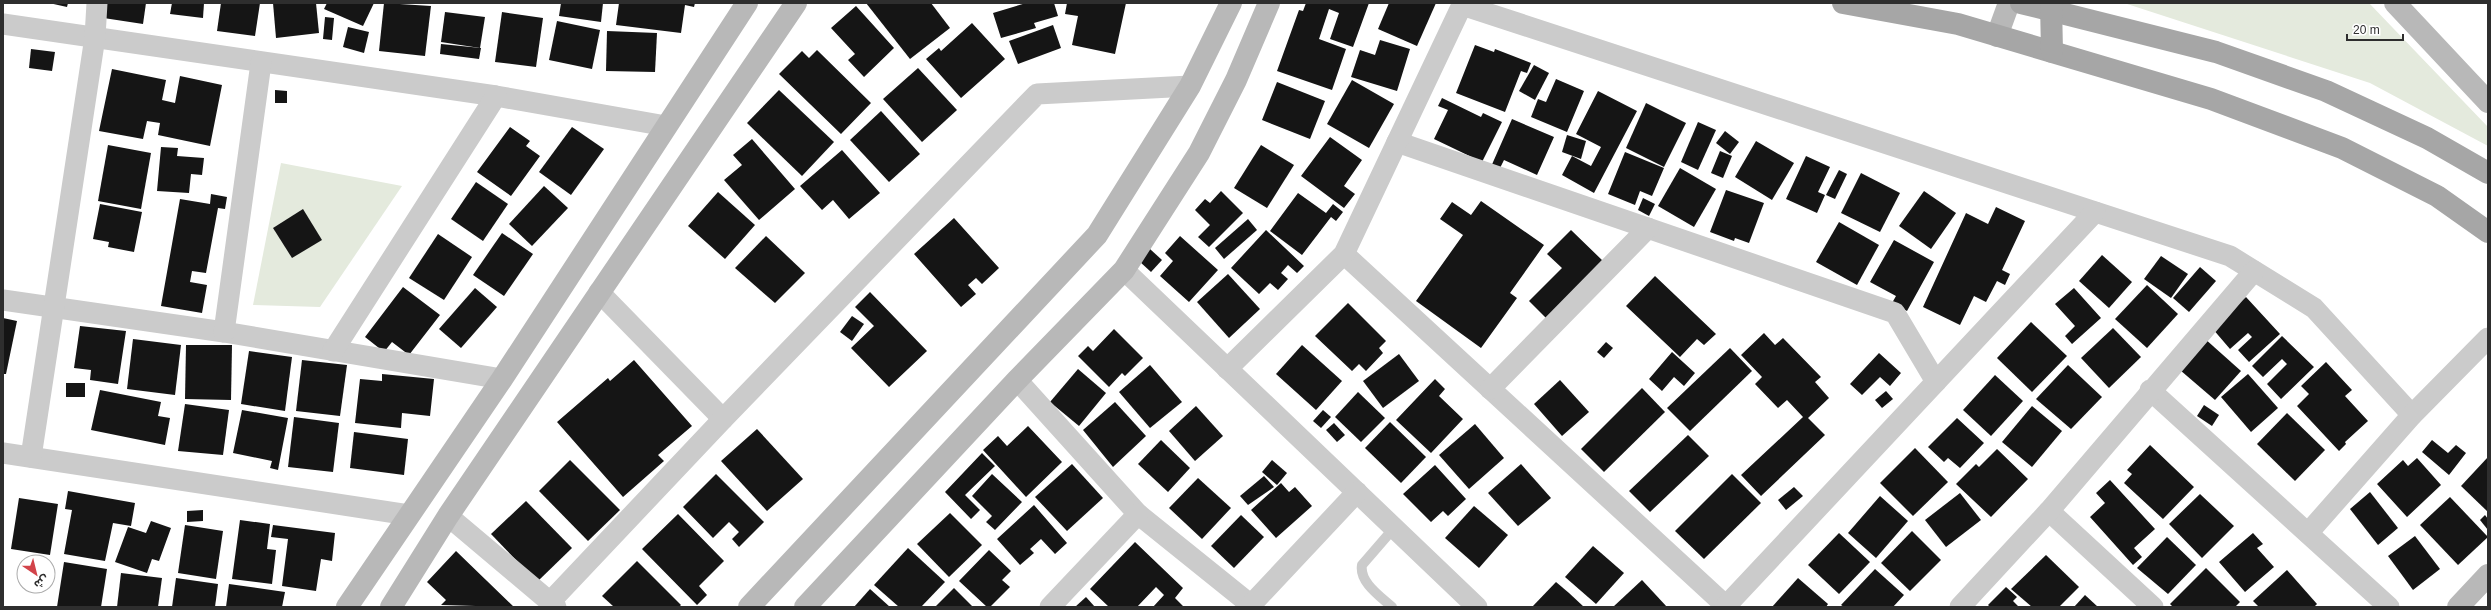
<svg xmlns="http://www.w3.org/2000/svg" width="2491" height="610" viewBox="0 0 2491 610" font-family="Helvetica,'Noto Sans Arabic',sans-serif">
	<rect width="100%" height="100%" fill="#fff"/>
	<g fill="#e4eadd">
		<polygon points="2124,3 2369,3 2488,127 2488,146 2370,83"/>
		<polygon points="281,163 402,186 320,307 253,305"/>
	</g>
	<g fill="#151515">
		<polygon points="49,3 68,3 67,7"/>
		<polygon points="99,3 146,3 143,24 97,17"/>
		<polygon points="172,3 204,3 203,18 170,14"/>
		<polygon points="221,3 260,3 255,36 217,31"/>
		<polygon points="273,3 316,3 319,33 276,38"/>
		<polygon points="327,3 374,3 363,26 324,9"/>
		<polygon points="384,3 431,6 425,56 379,51"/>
		<polygon points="561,3 603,3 601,22 559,16"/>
		<polygon points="619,3 695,3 694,7 685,5 681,33 616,25"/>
		<polygon points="866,3 931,3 950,28 910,59"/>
		<polygon points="1026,3 1054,3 1058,16 1034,23 1036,28 1001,38 993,13"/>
		<polygon points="1067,3 1126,3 1115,54 1072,45 1078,16 1065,14"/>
		<polygon points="1306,3 1369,3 1353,47 1330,39 1339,13 1329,9 1319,39 1346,49 1332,90 1277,71 1299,10 1303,11"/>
		<polygon points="1389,3 1436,3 1417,46 1378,29"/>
		<polygon points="856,6 894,48 864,77 848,60 855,54 831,28"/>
		<polygon points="445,12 485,17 480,48 441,42"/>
		<polygon points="502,12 543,18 536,67 495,62"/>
		<polygon points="325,17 334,18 332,40 323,39"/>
		<polygon points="557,21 600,30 592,69 549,60"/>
		<polygon points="972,23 1005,59 961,98 926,59 939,48 941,51"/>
		<polygon points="1053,25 1061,48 1018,64 1009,41"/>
		<polygon points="348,27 369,32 364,53 343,47"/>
		<polygon points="607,31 657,33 655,72 606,71"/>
		<polygon points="1380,40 1410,49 1397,91 1351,77 1360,50 1375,55"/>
		<polygon points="441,44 481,48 479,59 440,54"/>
		<polygon points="1475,45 1494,52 1495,49 1531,63 1527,73 1521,71 1505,112 1456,93"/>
		<polygon points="31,49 55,52 52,71 29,68"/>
		<polygon points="817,50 871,103 841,134 779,74 802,51 809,58"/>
		<polygon points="1534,65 1549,73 1535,100 1519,91"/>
		<polygon points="918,68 957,110 922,142 883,99"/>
		<polygon points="112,69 166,80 162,100 175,103 180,76 222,85 210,146 158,135 160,123 147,121 143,139 99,131"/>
		<polygon points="1556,79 1584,91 1567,132 1531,117 1538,99 1546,102"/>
		<polygon points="1352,80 1394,104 1369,148 1327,124"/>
		<polygon points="1277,82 1325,101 1310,139 1262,120"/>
		<polygon points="275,90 287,91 287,103 275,103"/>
		<polygon points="779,90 834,142 802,176 747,123"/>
		<polygon points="1598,91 1637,111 1594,193 1562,175 1572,156 1591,166 1601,147 1576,134"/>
		<polygon points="1442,98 1481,117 1483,113 1502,122 1482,162 1434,139 1448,110 1438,106"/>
		<polygon points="1646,103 1686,123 1664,167 1626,148"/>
		<polygon points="881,111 920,154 889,182 850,140"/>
		<polygon points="1512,119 1554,137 1537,175 1504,160 1498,172 1490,169"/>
		<polygon points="1698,122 1716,130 1698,170 1681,162"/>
		<polygon points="510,127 530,141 526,146 540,156 511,196 477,172"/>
		<polygon points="572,127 604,149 571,195 539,172"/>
		<polygon points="1725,131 1739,142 1730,154 1716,143"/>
		<polygon points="1567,135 1586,141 1581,159 1562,152"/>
		<polygon points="1330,137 1362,160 1344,186 1355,194 1344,208 1301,176"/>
		<polygon points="752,139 795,189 759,220 724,180 742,165 733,155"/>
		<polygon points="1756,141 1794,163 1772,200 1735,177"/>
		<polygon points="108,145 151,153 141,209 98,201"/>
		<polygon points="1261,145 1294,165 1267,208 1234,188"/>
		<polygon points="161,147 178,148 177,156 204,158 202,175 191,174 189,193 157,191"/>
		<polygon points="842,150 880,193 849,219 833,200 822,210 800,186"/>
		<polygon points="1720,151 1732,156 1723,178 1711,173"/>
		<polygon points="1625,152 1664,168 1652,196 1640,191 1635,205 1608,194"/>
		<polygon points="1806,156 1830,167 1818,192 1825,195 1817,213 1786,199"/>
		<polygon points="1680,168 1716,189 1694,227 1658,206"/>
		<polygon points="1839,170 1847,174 1835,199 1826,195"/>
		<polygon points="1861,173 1900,193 1880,232 1841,213"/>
		<polygon points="476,182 508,204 483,241 451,219"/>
		<polygon points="544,186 568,208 532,246 509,224"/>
		<polygon points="1726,190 1764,203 1749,243 1735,238 1734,241 1710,232"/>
		<polygon points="1221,191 1243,213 1209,247 1198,237 1210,225 1195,210 1205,199 1210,203"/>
		<polygon points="1924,191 1956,213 1931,249 1899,226"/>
		<polygon points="718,192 755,225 725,259 688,226"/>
		<polygon points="1298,193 1326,213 1333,204 1343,212 1336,221 1331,217 1302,255 1270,231"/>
		<polygon points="211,194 227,197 225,209 218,208 206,273 192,271 190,282 207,285 202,313 161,306 180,199 210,204"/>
		<polygon points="1643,198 1655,204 1649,216 1638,210"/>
		<polygon points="1481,201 1544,245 1510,293 1517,298 1481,348 1416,301 1463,235 1440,219 1452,202 1471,215"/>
		<polygon points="100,204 142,212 134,252 108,247 109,242 93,239"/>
		<polygon points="1996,207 2025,221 2002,270 2010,274 2005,285 1997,281 1986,302 1974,296 1960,325 1923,307 1966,213 1988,224"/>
		<polygon points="303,209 322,240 292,258 273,228"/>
		<polygon points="954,218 999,268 982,284 976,278 968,285 976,294 961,307 914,254"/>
		<polygon points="1248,219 1257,230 1224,259 1215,248"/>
		<polygon points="1839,222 1879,245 1857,285 1816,262"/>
		<polygon points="1266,230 1304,266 1297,273 1288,265 1281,273 1288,279 1278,290 1270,283 1259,294 1231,268"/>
		<polygon points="1571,230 1603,261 1546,318 1529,301 1562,268 1547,254"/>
		<polygon points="502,233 533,254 504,296 473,275"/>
		<polygon points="438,234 472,257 444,300 409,278"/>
		<polygon points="766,236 805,273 775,303 735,268"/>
		<polygon points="1180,236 1218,270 1189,302 1160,276 1173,261 1165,253"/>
		<polygon points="1894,240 1934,262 1907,311 1892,303 1896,296 1870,282"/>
		<polygon points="1150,249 1162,260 1151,272 1139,261"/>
		<polygon points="2102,255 2132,282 2109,308 2079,281"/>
		<polygon points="2161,256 2188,274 2171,298 2144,279"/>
		<polygon points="2200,267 2216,281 2189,312 2173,298"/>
		<polygon points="1228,274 1260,309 1229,338 1197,302"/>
		<polygon points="1655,276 1716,334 1704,345 1697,339 1680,357 1626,306"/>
		<polygon points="2147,285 2178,314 2147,348 2115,319"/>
		<polygon points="403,287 440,315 409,355 392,342 384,352 365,337"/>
		<polygon points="475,288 497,307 461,348 439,329"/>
		<polygon points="2074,288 2101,318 2072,344 2065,336 2075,326 2055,304"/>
		<polygon points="870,292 927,351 889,387 851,348 874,326 855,307"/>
		<polygon points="2246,297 2280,334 2249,362 2238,350 2252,337 2248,333 2230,349 2212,328"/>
		<polygon points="1348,303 1386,341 1379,348 1383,353 1366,371 1359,364 1352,371 1315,336"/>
		<polygon points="852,316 864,324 852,341 840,332"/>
		<polygon points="3,318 17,321 6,374 3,374"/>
		<polygon points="2031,322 2067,356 2032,392 1997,358"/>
		<polygon points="80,326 126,331 118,384 90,380 91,370 74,368"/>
		<polygon points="2113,328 2141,357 2109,388 2081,358"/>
		<polygon points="1114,329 1143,358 1125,376 1122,373 1109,387 1078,356 1088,346 1093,351"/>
		<polygon points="1764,333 1775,345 1783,338 1821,377 1815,382 1829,398 1808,418 1825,435 1761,496 1741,475 1803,417 1787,400 1778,408 1755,384 1762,377 1741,355"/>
		<polygon points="2282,336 2314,367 2281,399 2267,384 2287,364 2282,359 2263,377 2252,366"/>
		<polygon points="2204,338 2241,371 2215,400 2180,370"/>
		<polygon points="133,339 181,345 175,395 127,389"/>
		<polygon points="1606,342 1613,348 1604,358 1597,352"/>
		<polygon points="186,345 232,345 231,400 185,399"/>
		<polygon points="1302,345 1342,381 1316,410 1276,374"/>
		<polygon points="1730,348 1752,371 1690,431 1667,408"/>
		<polygon points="249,351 292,357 285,411 241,404"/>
		<polygon points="1672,352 1695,373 1684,386 1674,377 1662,391 1649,379"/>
		<polygon points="1879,353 1901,373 1890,386 1880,377 1862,395 1850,384"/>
		<polygon points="1399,354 1419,381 1383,408 1363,381"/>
		<polygon points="302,360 347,365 340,416 296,411"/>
		<polygon points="634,360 692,426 658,455 664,461 623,497 557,422 608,378 610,381"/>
		<polygon points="2326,362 2352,390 2345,396 2368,421 2345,442 2346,444 2339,451 2297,406 2309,394 2301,386"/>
		<polygon points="1150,365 1182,402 1150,428 1119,392"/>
		<polygon points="2068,365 2102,397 2071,429 2036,399"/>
		<polygon points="1078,369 1106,393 1079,426 1050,402"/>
		<polygon points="382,374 434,379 430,416 402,413 401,428 355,423 360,379 382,381"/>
		<polygon points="2248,374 2278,408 2251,432 2221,397"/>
		<polygon points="1995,375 2023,401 1991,436 1963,410"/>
		<polygon points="1435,379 1445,389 1439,396 1463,419 1431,453 1396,420"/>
		<polygon points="1560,380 1589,412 1562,436 1534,404"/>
		<rect x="66" y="383" width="19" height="14"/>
		<polygon points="1642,388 1665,412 1604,472 1581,449"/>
		<polygon points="100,390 161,402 158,416 170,418 165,445 91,430"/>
		<polygon points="1886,391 1893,399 1882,408 1875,400"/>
		<polygon points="1358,392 1385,418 1361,442 1335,417"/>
		<polygon points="1115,402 1146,436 1113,467 1083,430"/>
		<polygon points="185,404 229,410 223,455 178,451"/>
		<polygon points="2204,405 2219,415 2212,426 2197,416"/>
		<polygon points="1196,406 1223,436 1195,461 1169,431"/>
		<polygon points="2032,406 2062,431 2032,467 2002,442"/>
		<polygon points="242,410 288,418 278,470 270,468 272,461 233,453"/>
		<polygon points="1323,410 1331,417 1321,428 1313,421"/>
		<polygon points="2287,413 2325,450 2295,481 2257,444"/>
		<polygon points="294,417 339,423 333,472 288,467"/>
		<polygon points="1957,418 1984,443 1960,468 1948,458 1944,462 1928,447"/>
		<polygon points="1390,422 1426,457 1401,483 1365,448"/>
		<polygon points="1334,423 1345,435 1337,442 1326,430"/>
		<polygon points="1475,424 1504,458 1469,489 1439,455"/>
		<polygon points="1028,426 1062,462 1026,497 983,450 998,436 1007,446"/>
		<polygon points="757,429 803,479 767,511 721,461"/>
		<polygon points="354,432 408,439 404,475 350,468"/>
		<polygon points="1688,435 1709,456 1650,512 1629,491"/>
		<polygon points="1161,440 1190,468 1168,492 1138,464"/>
		<polygon points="2432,440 2448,453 2456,445 2466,453 2449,475 2422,452"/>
		<polygon points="2150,445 2194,487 2163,519 2124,483 2132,474 2127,470"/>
		<polygon points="1915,448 1948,482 1913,516 1880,483"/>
		<polygon points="1997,449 2028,479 1991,517 1956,484 1976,464 1979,467"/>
		<polygon points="982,453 995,466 965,495 980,510 971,519 945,492"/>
		<polygon points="2488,457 2488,512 2461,486"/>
		<polygon points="2417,458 2441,485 2407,517 2377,484 2403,460 2408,466"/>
		<polygon points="570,460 620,510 588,541 539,491"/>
		<polygon points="1272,460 1287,473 1277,485 1262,472"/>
		<polygon points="1072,464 1103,498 1067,531 1035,497"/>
		<polygon points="1521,464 1551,498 1518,526 1488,493"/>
		<polygon points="1435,465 1466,499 1448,516 1443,511 1431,522 1403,494"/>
		<polygon points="716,474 764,522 739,547 732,539 739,532 729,522 713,538 683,507"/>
		<polygon points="992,474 1022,502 995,530 986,522 992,516 972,496"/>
		<polygon points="1732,474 1761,503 1704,559 1675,531"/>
		<polygon points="1264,476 1274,487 1248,505 1240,496"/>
		<polygon points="1198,478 1231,508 1202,539 1169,508"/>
		<polygon points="2110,480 2155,529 2134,548 2142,557 2133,565 2090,517 2105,503 2096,493"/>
		<polygon points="1281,483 1289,492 1295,487 1312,506 1276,538 1251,510"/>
		<polygon points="1794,487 1803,496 1786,510 1778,500"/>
		<polygon points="68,491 135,503 131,526 113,523 105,561 64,554 72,510 65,509"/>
		<polygon points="2370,492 2398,528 2378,545 2350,509"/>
		<polygon points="1960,493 1981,520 1946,547 1925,520"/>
		<polygon points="2200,494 2234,526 2202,558 2169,524"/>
		<polygon points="1880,496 1908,521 1876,558 1848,533"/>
		<polygon points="2450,497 2488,537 2458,565 2420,525"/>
		<polygon points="19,498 58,504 50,555 11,549"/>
		<polygon points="526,501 572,548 537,582 491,534"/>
		<polygon points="1034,505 1067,543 1055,554 1041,539 1030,549 1034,553 1020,565 997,539"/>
		<polygon points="1474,506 1508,535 1479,568 1445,538"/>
		<polygon points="203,510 203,521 187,522 187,511"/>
		<polygon points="950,513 982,545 949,577 917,544"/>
		<polygon points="678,514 724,561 699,586 707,595 697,605 642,549"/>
		<polygon points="1241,515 1264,537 1234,568 1211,546"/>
		<polygon points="2485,515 2488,519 2488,530 2480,520"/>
		<polygon points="240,520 270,524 267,549 276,550 272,584 232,579"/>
		<polygon points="151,521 171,528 159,561 152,559 147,573 115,562 128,527 146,533"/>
		<polygon points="185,525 223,531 216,579 178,573"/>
		<polygon points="273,525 335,533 332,561 321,559 316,591 282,586 288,539 271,537"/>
		<polygon points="1912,531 1941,560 1910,591 1881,563"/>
		<polygon points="1839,533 1870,562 1839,594 1808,565"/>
		<polygon points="2253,533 2263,544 2257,548 2274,567 2245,592 2219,562"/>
		<polygon points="2415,536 2440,569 2413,590 2388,556"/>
		<polygon points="2167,537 2196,565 2168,594 2137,568"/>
		<polygon points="1135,542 1183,588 1175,598 1184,607 1153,607 1164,595 1156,587 1137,607 1109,607 1090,589"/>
		<polygon points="1593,546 1624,573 1596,604 1565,577"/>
		<polygon points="908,548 945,582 921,607 899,607 874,585"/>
		<polygon points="989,550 1011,571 1002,580 1010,587 990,607 987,607 959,581"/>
		<polygon points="456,551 514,607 441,605 446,600 427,582"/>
		<polygon points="2046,555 2079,587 2059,607 2032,607 2011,589"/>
		<polygon points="637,561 681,605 679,607 614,607 602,596"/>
		<polygon points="64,562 107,569 101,607 57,607"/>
		<polygon points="2206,568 2240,602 2235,607 2173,607 2170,604"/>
		<polygon points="1875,569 1904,595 1893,607 1844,607 1841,605"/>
		<polygon points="2287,570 2317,604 2314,607 2259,607 2253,601"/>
		<polygon points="121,573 162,578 158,607 117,607"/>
		<polygon points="176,578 218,584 215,607 172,607"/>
		<polygon points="1798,578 1828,604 1826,607 1772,607"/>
		<polygon points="1642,580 1667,607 1613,607"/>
		<polygon points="1556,582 1569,593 1584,607 1532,607"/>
		<polygon points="229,584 285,592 282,607 226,607"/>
		<polygon points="2006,587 2017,597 2013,601 2019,607 1990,607 1988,605"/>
		<polygon points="954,588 973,607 935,607"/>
		<polygon points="870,589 890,607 854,607"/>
		<polygon points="2085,595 2098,607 2074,607"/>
		<polygon points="1086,597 1095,607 1075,607"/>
	</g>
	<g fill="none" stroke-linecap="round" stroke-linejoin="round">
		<path stroke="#cbcbcb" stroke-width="10" d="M1392,607C1380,596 1359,582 1362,565L1394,528"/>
		<g stroke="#cbcbcb" stroke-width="21">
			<polyline points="3,24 496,96 666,126"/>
			<polyline points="1397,142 1895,313 1936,382"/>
			<polyline points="1344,254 1726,606"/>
			<polyline points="1124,270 1477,607"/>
			<polyline points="599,292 723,419"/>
			<polyline points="3,300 224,332 502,379"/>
			<polyline points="224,332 261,63"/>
			<polyline points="333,351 496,96"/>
			<polyline points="1227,369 1344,254 1462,5 2230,256 2314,308 2412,415"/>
			<polyline points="1017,380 1138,514 1251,605"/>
			<polyline points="1490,389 1648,228"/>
			<polyline points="2150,390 2389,607"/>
			<polyline points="3,453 409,515"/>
			<polyline points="31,457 95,37 97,3"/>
			<polyline points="2049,511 2153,607"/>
			<polyline points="448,516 556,607"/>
			<polyline points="2308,533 2412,415 2488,338"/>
			<polyline points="550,602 723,419 1037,94 1190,86"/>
			<polyline points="1050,607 1138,514"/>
			<polyline points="1249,607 1357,492"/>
			<polyline points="1725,607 2095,212"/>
			<polyline points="1960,607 2049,511 2254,271"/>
		</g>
		<g stroke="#b8b8b8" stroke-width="22">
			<polyline points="2395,3 2488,102"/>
			<polyline points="1997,36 2009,3"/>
			<polyline points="347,607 502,379 747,3"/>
			<polyline points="391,607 448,516 796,3"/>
			<polyline points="749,607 1097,235 1190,86 1231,3"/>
			<polyline points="805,607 1017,380 1124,270 1199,153 1236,80 1269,3"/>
			<polyline points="2458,607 2488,575"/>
		</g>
		<g stroke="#a6a6a6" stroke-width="22">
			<polyline points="1843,3 1958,24 2211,99 2342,148 2437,196 2488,232"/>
			<polyline points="2021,3 2216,52 2326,91 2427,138 2488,173"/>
			<polyline points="2051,3 2052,52"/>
		</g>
	</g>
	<rect width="2491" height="610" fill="none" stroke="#2e2e2e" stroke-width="8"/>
	<g transform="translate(36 574) rotate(145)"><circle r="19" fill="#ffffff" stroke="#ababab"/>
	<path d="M0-3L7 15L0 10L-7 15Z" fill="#d2434a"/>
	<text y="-6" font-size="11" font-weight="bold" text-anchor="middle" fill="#2e2e2e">ش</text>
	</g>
	<path d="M2347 34v6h56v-6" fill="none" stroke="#2e2e2e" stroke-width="2"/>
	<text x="2353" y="34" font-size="12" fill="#2e2e2e" stroke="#ffffff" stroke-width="3" paint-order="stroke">20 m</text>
</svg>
